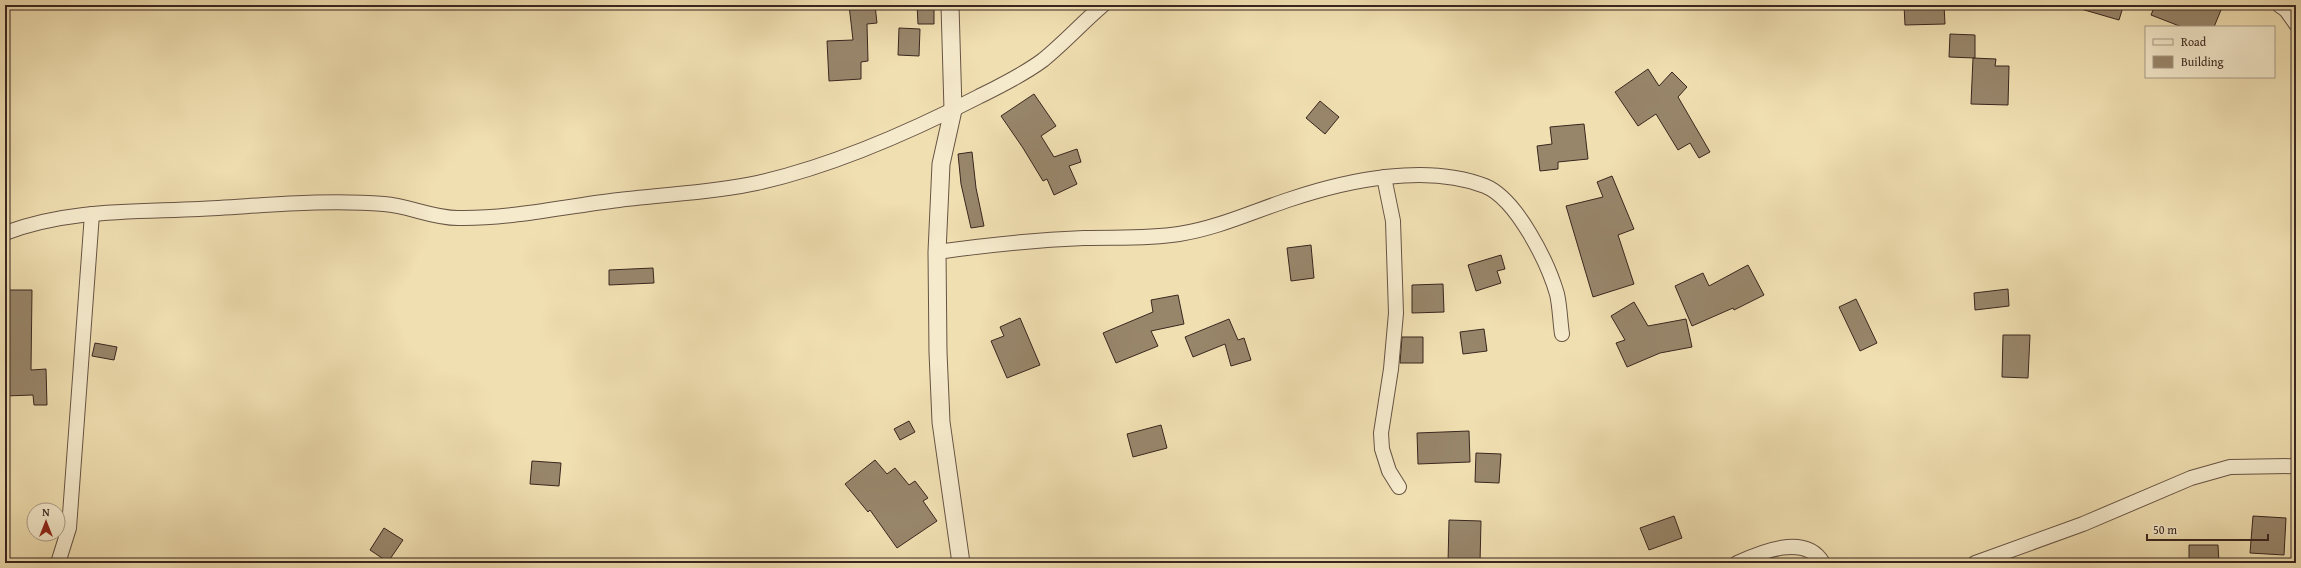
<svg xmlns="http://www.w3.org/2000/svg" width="2301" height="568" viewBox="0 0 2301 568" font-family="'Gentium Book Plus',serif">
	<rect width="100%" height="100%" fill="#f0dfb1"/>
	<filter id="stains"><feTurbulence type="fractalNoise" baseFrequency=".005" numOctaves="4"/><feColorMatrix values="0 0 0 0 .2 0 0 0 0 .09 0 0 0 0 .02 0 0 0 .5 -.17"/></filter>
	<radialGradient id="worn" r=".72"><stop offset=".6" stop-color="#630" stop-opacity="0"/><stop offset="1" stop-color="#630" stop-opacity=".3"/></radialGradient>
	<g fill="#98866b" stroke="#39261f">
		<polygon points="849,5 875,5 877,23 867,24 868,61 861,62 861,79 829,81 827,41 853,40"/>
		<polygon points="917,5 934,5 934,24 918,24"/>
		<polygon points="1904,5 1944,5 1945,24 1905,25"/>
		<polygon points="2082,5 2114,5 2123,7 2119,20 2081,9"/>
		<polygon points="2155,5 2223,5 2214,27 2182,27 2151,15"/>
		<polygon points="899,28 920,29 919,56 898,55"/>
		<polygon points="1950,34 1975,35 1975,58 1949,57"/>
		<polygon points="1973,58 1996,59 1995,66 2009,66 2008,105 1971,104"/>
		<polygon points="1648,69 1659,86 1672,72 1687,87 1678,97 1710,152 1699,158 1690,143 1678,150 1656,114 1638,126 1615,92"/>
		<polygon points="1034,94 1056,126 1041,136 1054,157 1077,149 1081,162 1069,166 1077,184 1054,195 1047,179 1043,181 1023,148 1001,116"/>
		<polygon points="1320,101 1339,117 1325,134 1306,118"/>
		<polygon points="1584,124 1588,159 1558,162 1558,169 1540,171 1537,146 1552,144 1550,127"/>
		<polygon points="972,152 976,188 984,226 971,228 961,184 958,154"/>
		<polygon points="1612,176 1634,229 1618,235 1634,284 1593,297 1566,206 1603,197 1597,182"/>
		<polygon points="1311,245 1314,278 1291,281 1287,248"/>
		<polygon points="1501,255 1505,269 1497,271 1501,283 1476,291 1468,265"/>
		<polygon points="1748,265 1764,295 1734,310 1733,308 1692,326 1675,286 1703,273 1709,286"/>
		<polygon points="653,268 654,283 609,285 609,270"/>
		<polygon points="1443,284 1444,312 1412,313 1412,285"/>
		<polygon points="2008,289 2009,306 1975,310 1974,293"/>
		<polygon points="5,290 32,290 31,370 46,369 47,405 34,405 33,395 5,396"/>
		<polygon points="1178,295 1184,324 1151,331 1158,346 1116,363 1103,333 1153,312 1151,300"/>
		<polygon points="1856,299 1877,343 1860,351 1839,307"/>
		<polygon points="1634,302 1648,326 1686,319 1692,347 1660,353 1627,367 1616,343 1625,340 1611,316"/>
		<polygon points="1020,318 1040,365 1007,378 991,341 1004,336 1000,327"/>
		<polygon points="1229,319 1238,340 1244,338 1251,360 1231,366 1225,344 1193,357 1185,337"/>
		<polygon points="1484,329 1487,351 1463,354 1460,332"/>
		<polygon points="2003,335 2030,335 2028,378 2002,377"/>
		<polygon points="1402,337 1423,337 1423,363 1400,363"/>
		<polygon points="95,343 117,347 114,360 92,356"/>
		<polygon points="909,421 915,432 900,440 894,429"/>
		<polygon points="1161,425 1167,448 1133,457 1127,434"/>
		<polygon points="1469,431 1470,462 1418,464 1417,433"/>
		<polygon points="1476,453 1501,454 1499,483 1475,482"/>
		<polygon points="875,460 887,474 895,468 909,485 915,481 928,498 923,501 937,521 897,548 870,510 868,512 845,484"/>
		<polygon points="532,461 561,463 559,486 530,484"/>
		<polygon points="1674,516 1682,538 1649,550 1640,528"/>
		<polygon points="2253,516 2286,518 2284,555 2250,553"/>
		<polygon points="1449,520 1481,521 1480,563 1448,563"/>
		<polygon points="384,528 403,540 388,562 370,550"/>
		<polygon points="2189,545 2218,545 2219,563 2189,563"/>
	</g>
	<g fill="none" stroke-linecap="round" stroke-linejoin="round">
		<defs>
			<g id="minor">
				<polyline points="2279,5 2286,10 2296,24"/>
				<polyline points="1384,177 1393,221 1396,313 1391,369 1381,433 1382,449 1389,471 1399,487"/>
				<path d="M5,233C68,209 134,212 199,209C261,206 323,199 384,204C410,206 432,218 458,218C512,219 566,206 619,200C665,194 712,193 757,183C833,166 908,133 978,97C1000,86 1023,75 1043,60C1064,43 1082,23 1103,5"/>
				<path d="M937,252C986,245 1034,240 1084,238C1115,237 1148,239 1179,234C1218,228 1254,211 1291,199C1348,180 1427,163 1485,186C1517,199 1548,263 1557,294C1560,307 1560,321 1562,334"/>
				<polyline points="58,563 69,528 92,214"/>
				<path d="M1737,563C1761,552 1805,533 1823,563"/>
				<polyline points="1975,563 2083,524 2191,478 2230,467 2296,466"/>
			</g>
			<polyline id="tertiary" points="950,5 953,110 941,164 937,252 938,352 941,422 961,563"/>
		</defs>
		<use href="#minor" stroke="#675444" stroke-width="16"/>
		<use href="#tertiary" stroke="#675444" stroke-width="19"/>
		<use href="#minor" stroke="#f5eacc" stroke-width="14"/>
		<use href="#tertiary" stroke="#f5eacc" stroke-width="17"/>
	</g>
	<rect width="2301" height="568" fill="none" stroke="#f0dfb1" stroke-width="20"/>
	<rect x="6" y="6" width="2289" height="556" fill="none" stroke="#39261f" stroke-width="2"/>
	<rect x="10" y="10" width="2281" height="548" fill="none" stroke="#39261f"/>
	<rect x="2145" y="26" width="130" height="52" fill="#f5eacc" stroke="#aa9c87"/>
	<rect x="2153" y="39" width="20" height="6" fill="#f5eacc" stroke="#aa9c87"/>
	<text x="2181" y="46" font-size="12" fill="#39261f">Road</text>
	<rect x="2153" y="56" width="20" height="12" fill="#98866b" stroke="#aa9c87"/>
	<text x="2181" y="66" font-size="12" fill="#39261f">Building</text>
	<g transform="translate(46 522)"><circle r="19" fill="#f5eacc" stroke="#aa9c87"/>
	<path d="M0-3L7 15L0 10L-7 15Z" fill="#8f2418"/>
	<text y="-6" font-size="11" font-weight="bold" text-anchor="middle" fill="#39261f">N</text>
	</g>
	<path d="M2147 534v6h121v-6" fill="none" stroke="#39261f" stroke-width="2"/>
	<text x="2153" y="534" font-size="12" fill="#39261f" stroke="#f5eacc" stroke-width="3" paint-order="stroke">50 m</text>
	<rect width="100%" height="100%" filter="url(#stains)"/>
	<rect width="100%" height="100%" fill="url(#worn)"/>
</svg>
